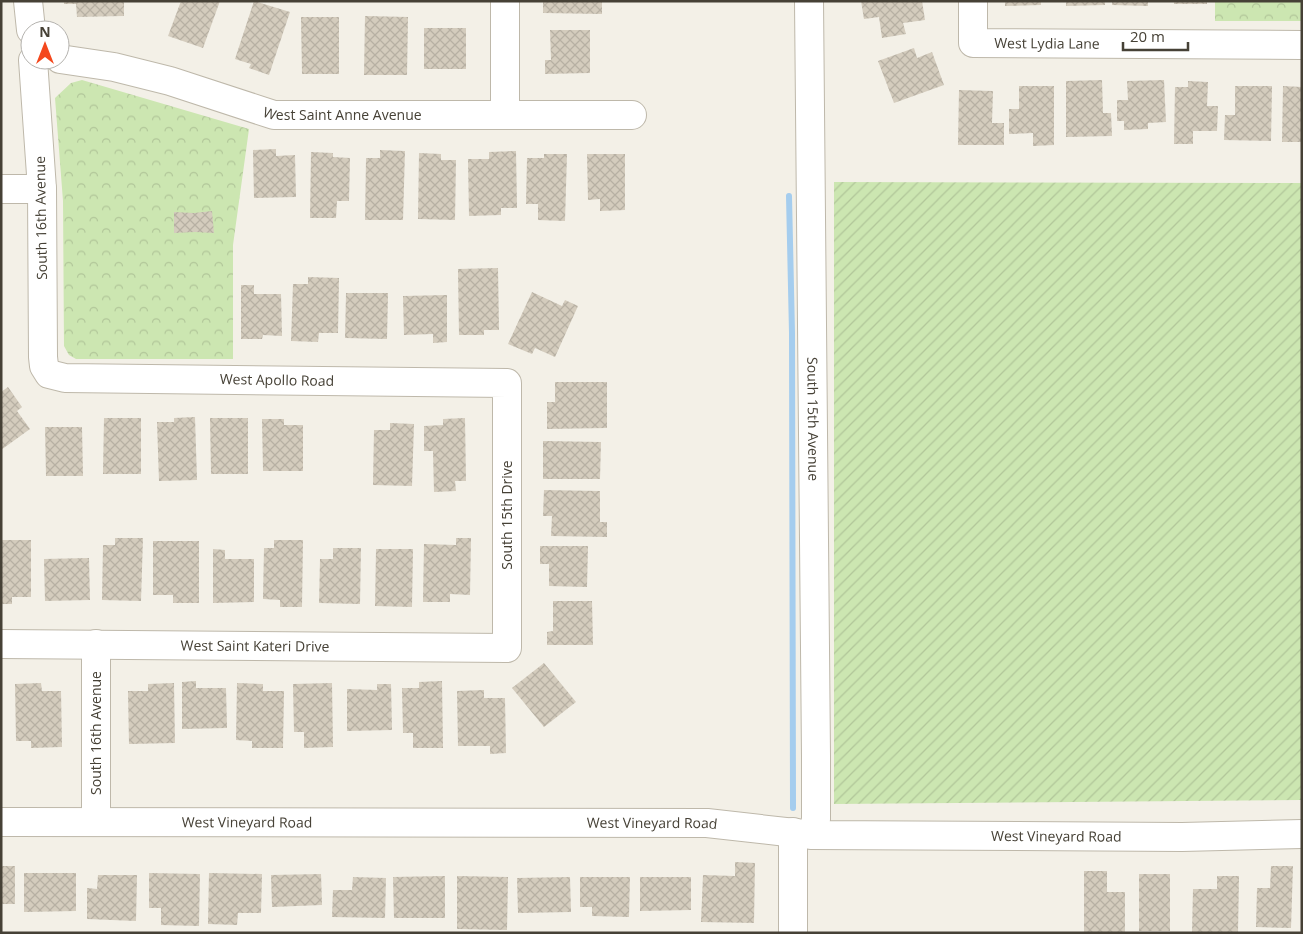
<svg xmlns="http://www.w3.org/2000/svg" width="1303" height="934" viewBox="0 0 1303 934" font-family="'Open Sans',sans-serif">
	<defs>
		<pattern id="forest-crowns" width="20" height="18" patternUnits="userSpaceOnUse" patternTransform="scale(1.25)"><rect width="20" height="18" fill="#cce6b1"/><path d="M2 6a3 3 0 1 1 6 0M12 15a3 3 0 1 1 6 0" fill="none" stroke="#b1c699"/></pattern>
		<pattern id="garden-furrows" width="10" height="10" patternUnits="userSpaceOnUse" patternTransform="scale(1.25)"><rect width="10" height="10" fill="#cce6b1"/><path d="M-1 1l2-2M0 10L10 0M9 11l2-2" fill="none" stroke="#b1c699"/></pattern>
		<pattern id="building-cross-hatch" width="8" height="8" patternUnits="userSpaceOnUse" patternTransform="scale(1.25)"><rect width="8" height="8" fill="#d4ccbd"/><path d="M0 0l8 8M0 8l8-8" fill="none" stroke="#b7b0a3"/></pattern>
	</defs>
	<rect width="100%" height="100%" fill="#f3f0e7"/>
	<g fill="url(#forest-crowns)">
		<rect x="1215" y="1" width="87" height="20"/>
		<polygon points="82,80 249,129 233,245 233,359 76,359 69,355 64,346 63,201 55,98 71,83"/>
	</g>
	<polygon fill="url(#garden-furrows)" points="834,182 1302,183 1302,800 834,804"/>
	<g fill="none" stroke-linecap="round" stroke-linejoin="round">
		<polyline stroke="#a5cdee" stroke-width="6" points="789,196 792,333 793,808"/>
	</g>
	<g fill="url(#building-cross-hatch)">
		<polygon points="64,1 124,1 124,16 77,17 76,4 64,4"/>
		<polygon points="181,1 220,1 203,48 168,36"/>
		<polygon points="254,1 290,12 269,75 249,68 251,64 235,59"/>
		<polygon points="543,1 602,1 602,14 543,13"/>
		<polygon points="861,1 922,1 925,20 903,23 906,34 882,38 879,17 864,19"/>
		<polygon points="1005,1 1041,1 1041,5 1005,6"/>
		<polygon points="1066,1 1105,1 1105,5 1066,6"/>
		<polygon points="1112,1 1148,1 1148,6 1112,5"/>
		<rect x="1174" y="1" width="33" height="3"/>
		<polygon points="365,16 408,17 407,75 364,75"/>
		<polygon points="301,17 339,17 339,74 302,74"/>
		<rect x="424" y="28" width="42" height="41"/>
		<polygon points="550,30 590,30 590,73 545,74 545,60 551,60"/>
		<polygon points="914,48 917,58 932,52 944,85 894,103 878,61"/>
		<polygon points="1102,80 1103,113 1111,113 1112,136 1066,137 1066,81"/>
		<polygon points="1164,80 1166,122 1148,123 1148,129 1124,130 1124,121 1117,121 1117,100 1128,100 1127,81"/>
		<polygon points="1188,81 1208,82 1207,106 1218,106 1217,131 1193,131 1193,144 1174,144 1175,87 1188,87"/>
		<polygon points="1019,86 1054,86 1054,145 1033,146 1033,133 1009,134 1009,109 1019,109"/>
		<polygon points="1235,86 1272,86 1271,141 1224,140 1225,115 1235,115"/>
		<polygon points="1283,86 1302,87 1302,142 1282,142"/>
		<polygon points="959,90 993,91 992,123 1004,123 1004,145 958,145"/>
		<polygon points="276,149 276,156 295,155 296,197 254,198 253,150"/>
		<polygon points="380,150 405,151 403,220 365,220 366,158 380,158"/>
		<polygon points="516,151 517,208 501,208 501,215 469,216 468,159 489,159 489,152"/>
		<polygon points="311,152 333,153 333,157 350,158 349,201 337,201 336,218 310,218"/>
		<polygon points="419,153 441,154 441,160 456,160 455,220 418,219"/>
		<polygon points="544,154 567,154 565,221 538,220 538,204 526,204 527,158 544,158"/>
		<polygon points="587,154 625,154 625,210 600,211 600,199 588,200"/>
		<polygon points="212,211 214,233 195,232 174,233 174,212 194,213"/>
		<polygon points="498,268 499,330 484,330 484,335 459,335 458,269"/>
		<polygon points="308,277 339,278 338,333 319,333 318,342 291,341 293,284 308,284"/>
		<polygon points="241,285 254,285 254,294 281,294 282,336 263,335 262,339 241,339"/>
		<polygon points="532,292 562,306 565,300 578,306 555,357 535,348 532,354 508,344"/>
		<polygon points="346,293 388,293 387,339 345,338"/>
		<polygon points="447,295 447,342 433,343 433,334 404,335 403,296"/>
		<polygon points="555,382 607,382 607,428 547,429 547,402 555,402"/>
		<polygon points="8,387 22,407 17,411 30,429 1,450 1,392"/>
		<polygon points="195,417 197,480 159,481 157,422 174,422 174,418"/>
		<polygon points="104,418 141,418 141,474 103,474"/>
		<polygon points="210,418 248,418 248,474 211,474"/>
		<polygon points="465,418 466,481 455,481 456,491 434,492 433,451 424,451 424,426 443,425 443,419"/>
		<polygon points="262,419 284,419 284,425 303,425 303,471 263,471"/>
		<polygon points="390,423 414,424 412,486 373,485 374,430 390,430"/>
		<polygon points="45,427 82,427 83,476 46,476"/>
		<polygon points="543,441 601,442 600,479 543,479"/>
		<polygon points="544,490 600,491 600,522 607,522 607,537 551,536 552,516 543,516"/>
		<polygon points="115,538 143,538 141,601 102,600 103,545 115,545"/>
		<polygon points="456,538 471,538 470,595 450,594 450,602 423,602 424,544 456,545"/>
		<polygon points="1,540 31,540 31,597 12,597 12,604 1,604"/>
		<polygon points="274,540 303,540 302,607 280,607 280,600 263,599 264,548 274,548"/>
		<polygon points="153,541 199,541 199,603 173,603 173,595 153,595"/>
		<polygon points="540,546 588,546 587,587 549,586 549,564 540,564"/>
		<polygon points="333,548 361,548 360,604 319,603 320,559 333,559"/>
		<polygon points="213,549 225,550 225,559 254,559 254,602 213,603"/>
		<polygon points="376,549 413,549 412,607 375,606"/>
		<polygon points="89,558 90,600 45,601 44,559"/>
		<polygon points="553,601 592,601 593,645 547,645 547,632 553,631"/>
		<polygon points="544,663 576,702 544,727 512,688"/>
		<polygon points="196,681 196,688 226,688 227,728 182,729 182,682"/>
		<polygon points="442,681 443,748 413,748 413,733 403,733 402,688 419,688 419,682"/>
		<polygon points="41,683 42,691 61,691 62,747 31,748 31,741 16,741 15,684"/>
		<polygon points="174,683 175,743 129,744 128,691 148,691 148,684"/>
		<polygon points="237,683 263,684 263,691 284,691 283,748 252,748 252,741 236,740"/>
		<polygon points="332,683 333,747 304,748 304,732 294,732 293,684"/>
		<polygon points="377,684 391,684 392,730 347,731 347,689 377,690"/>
		<polygon points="484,690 484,698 505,698 506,753 490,754 490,746 458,746 457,691"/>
		<polygon points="735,862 755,863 754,923 701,922 703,875 735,876"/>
		<rect x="1" y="866" width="14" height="38"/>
		<polygon points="1271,866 1293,866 1291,928 1256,927 1257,888 1270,888"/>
		<polygon points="1084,871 1107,871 1107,892 1125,892 1125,933 1084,932"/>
		<polygon points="24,873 76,873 76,911 24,912"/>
		<polygon points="149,873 200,874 199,926 161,925 161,908 149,908"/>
		<polygon points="209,873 262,874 261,913 238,913 237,925 208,924"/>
		<polygon points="321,874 322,905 272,907 271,875"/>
		<rect x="1139" y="874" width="31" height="57"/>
		<polygon points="98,875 137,875 136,921 87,919 87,888 97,889"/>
		<polygon points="445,876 445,918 394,918 393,877"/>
		<polygon points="457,876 508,877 507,930 457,929"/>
		<polygon points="1217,876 1239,876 1238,933 1192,933 1193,889 1217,889"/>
		<polygon points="353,877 386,878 385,918 332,917 333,890 352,890"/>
		<polygon points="570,877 571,912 518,913 517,878"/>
		<polygon points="580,877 630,877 629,917 592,916 592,907 580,907"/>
		<polygon points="640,877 691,877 691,910 640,911"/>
	</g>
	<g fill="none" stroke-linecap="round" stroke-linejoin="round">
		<defs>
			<g id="minor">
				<polyline points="28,1 31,30"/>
				<polyline points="505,1 505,115"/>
				<path id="s1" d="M809,1L816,756V819L813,835"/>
				<path id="s2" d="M973,1V43L1302,45"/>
				<path id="s3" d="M60,59L114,67L170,81L274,115H632"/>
				<polyline points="1,189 42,189"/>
				<path id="s4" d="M1,644L507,648V383L65,378L49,374L44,366L43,357L42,189L33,60"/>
				<polyline points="96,644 96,822"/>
				<path id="s5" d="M1,822L707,823L813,835L1182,837L1302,834"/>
				<polyline points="793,832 793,933"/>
			</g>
		</defs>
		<use href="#minor" stroke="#beb8aa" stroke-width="30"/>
		<use href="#minor" stroke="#fff" stroke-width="28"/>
	</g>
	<g text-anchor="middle" stroke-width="4" stroke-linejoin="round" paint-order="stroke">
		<g font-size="14" fill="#464136" stroke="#fff">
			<text dy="5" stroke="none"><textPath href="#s2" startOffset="116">West Lydia Lane</textPath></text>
			<text dy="5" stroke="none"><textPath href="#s3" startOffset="290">West Saint Anne Avenue</textPath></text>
			<text transform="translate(41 218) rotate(-91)" y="5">South 16th Avenue</text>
			<text transform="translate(277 380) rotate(1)" y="5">West Apollo Road</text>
			<text dy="5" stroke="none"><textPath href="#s1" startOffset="418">South 15th Avenue</textPath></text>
			<text transform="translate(507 515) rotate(-90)" y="5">South 15th Drive</text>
			<text dy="5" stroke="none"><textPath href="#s4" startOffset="254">West Saint Kateri Drive</textPath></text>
			<text transform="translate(96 733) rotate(-90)" y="5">South 16th Avenue</text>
			<text dy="5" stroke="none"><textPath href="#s5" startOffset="246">West Vineyard Road</textPath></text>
			<text dy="5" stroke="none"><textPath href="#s5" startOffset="651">West Vineyard Road</textPath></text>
			<text dy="5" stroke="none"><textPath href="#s5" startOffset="1056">West Vineyard Road</textPath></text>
		</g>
	</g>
	<rect width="1303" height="934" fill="none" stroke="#464136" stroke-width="5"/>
	<g transform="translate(45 45)"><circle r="24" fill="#ffffff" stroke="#b5b3af"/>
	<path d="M0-4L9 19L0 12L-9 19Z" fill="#f4481d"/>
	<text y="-8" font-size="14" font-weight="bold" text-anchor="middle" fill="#464136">N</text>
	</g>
	<path d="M1123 42v8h65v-8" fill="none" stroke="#464136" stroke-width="2.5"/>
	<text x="1130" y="42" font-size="15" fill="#464136" stroke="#ffffff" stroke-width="4" paint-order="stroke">20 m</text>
</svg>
